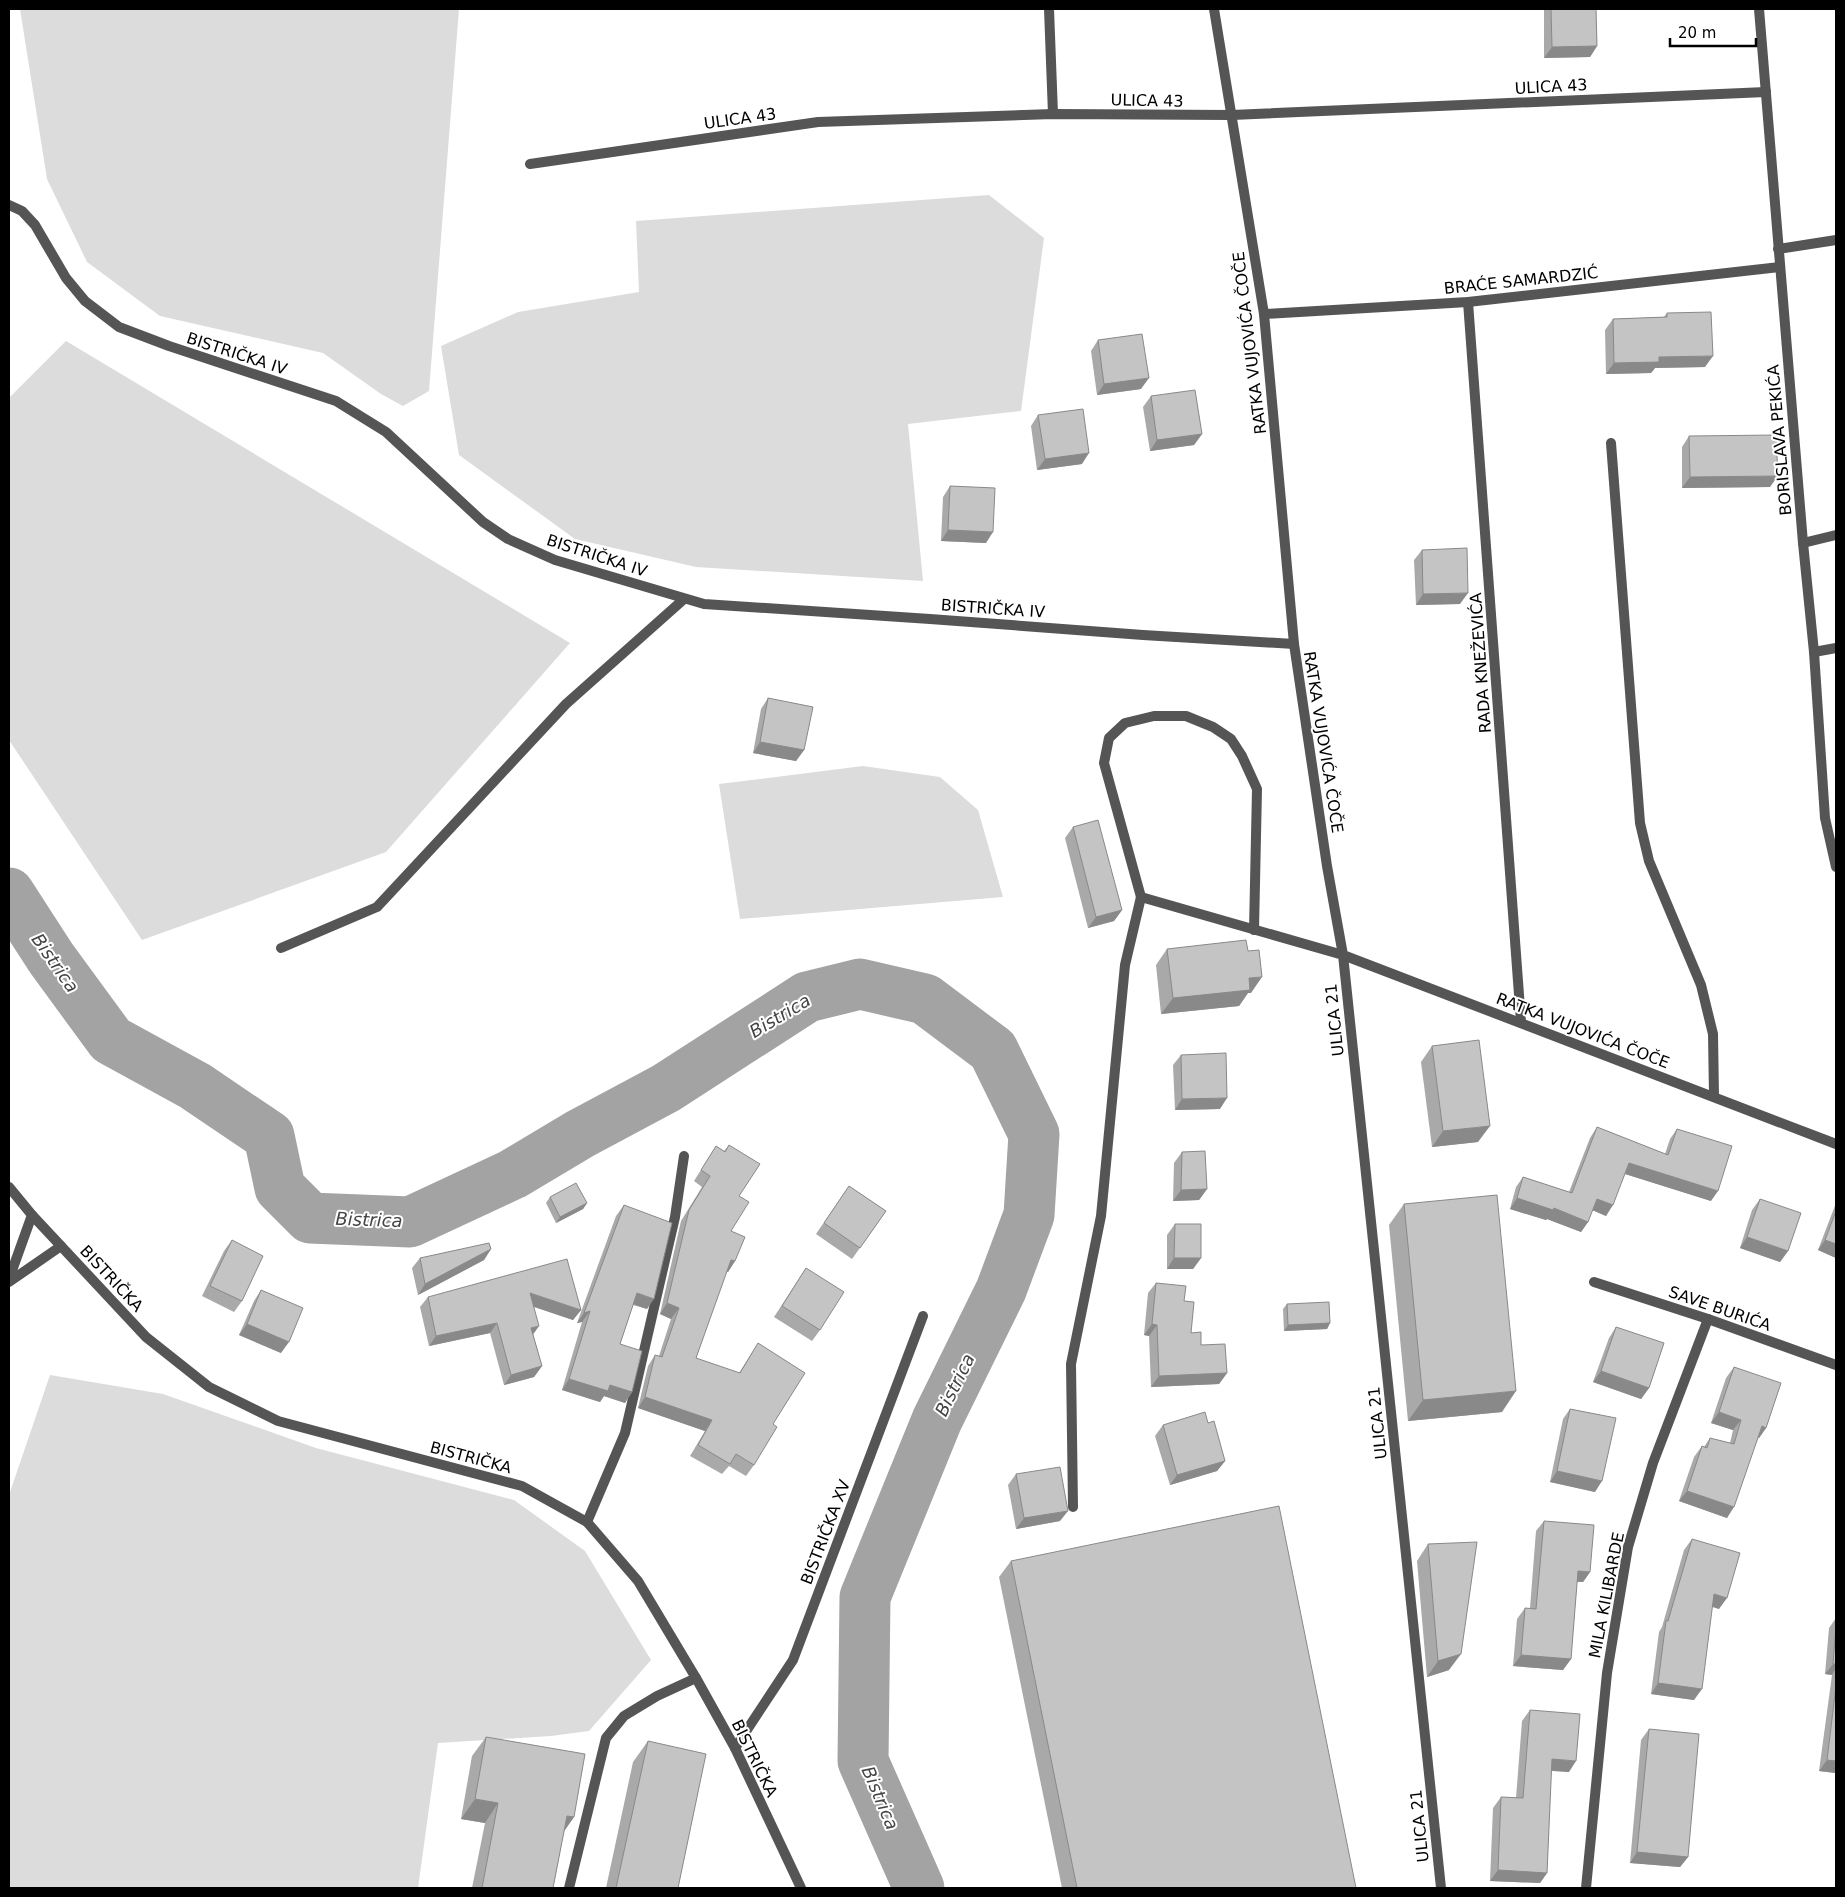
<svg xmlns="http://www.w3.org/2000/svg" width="1845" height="1897" viewBox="0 0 1845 1897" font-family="'DejaVu Sans',sans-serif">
	<rect width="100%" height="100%" fill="#fff"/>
	<g fill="#dcdcdc">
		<polygon points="20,9 459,9 429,391 403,406 381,394 323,353 160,316 87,262 47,179"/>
		<polygon points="989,195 1044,238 1021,411 908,424 923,581 696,567 575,539 459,455 441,346 518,312 639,292 636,221"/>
		<polygon points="66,341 570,643 386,852 142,940 9,740 9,398"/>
		<polygon points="863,766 940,777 978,810 1003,897 740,919 719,784"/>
		<polygon points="50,1375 163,1394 316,1448 514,1500 585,1551 651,1660 589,1731 551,1736 438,1743 418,1888 9,1888 9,1495"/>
	</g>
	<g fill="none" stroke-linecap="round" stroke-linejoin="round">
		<polyline stroke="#a3a3a3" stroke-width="51" points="9,893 51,958 111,1040 195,1086 269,1136 280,1188 310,1218 410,1222 513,1174 580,1134 666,1088 807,997 860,984 925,999 993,1050 1034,1134 1029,1215 1001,1290 937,1420 865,1597 863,1761 919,1888"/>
		<g stroke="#555" stroke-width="10">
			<polyline points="1778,249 1836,240"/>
			<polyline points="1141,897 1104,763 1109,738 1125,723 1154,716 1186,716 1213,727 1231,739 1242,756 1257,789 1254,930"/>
			<polyline points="281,948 377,907 566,704 684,599"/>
			<polyline points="1073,1507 1071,1364 1101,1216 1125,965 1141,897 1343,955 1441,1888"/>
			<polyline points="569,1888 606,1738 624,1716 657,1696 696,1678"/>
		</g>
		<g stroke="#555" stroke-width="10">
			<polyline points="1049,9 1053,114"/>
			<polyline points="1214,9 1264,314 1294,644 1327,866 1343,955 1836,1144"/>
			<polyline points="1759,9 1803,543 1814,652 1825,818 1836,867"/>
			<polyline points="530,164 818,122 1053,114 1232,115 1766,92"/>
			<polyline points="9,205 22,211 35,225 66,278 85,301 119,327 169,346 336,401 386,432 483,522 508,539 555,560 704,604 930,619 1143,635 1294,644"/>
			<polyline points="1468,302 1521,1022"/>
			<polyline points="1264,314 1468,302 1780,267"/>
			<polyline points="1611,443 1640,823 1649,861 1701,985 1713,1034 1714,1096"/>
			<polyline points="1803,543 1836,535"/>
			<polyline points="1814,652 1836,648"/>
			<polyline points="9,1187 32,1215 146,1337 209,1387 278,1421 522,1486 587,1522 638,1581 696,1678 735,1748 801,1888"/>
			<polyline points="9,1279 32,1215"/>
			<polyline points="9,1282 61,1246"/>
			<polyline points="1594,1282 1708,1319 1836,1365"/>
			<polyline points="587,1522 625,1433 675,1217 684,1156"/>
			<polyline points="735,1748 793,1660 923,1316"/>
			<polyline points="1586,1888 1607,1673 1628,1547 1653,1463 1708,1319"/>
		</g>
	</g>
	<g fill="#a9a9a9">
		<polygon points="1544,9 1596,9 1597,46 1590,57 1544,58"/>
		<polygon points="1667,313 1705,367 1655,368 1651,373 1606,374 1605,330 1613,319 1664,317"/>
		<polygon points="1098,340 1141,389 1097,395 1091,351"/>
		<polygon points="1151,396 1202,434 1194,445 1150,451 1143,407"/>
		<polygon points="1038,415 1082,464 1037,470 1031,426"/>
		<polygon points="1689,436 1770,487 1682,488 1682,447"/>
		<polygon points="950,486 986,543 941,541 943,497"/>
		<polygon points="1422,550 1460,604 1416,605 1414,560"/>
		<polygon points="768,698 804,750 796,761 753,753 761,709"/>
		<polygon points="1073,827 1122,910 1114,921 1088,928 1065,838"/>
		<polygon points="1167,949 1251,993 1248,993 1239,1006 1161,1014 1156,965"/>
		<polygon points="1432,1046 1478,1142 1432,1147 1421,1062"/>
		<polygon points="1181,1055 1220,1109 1175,1110 1173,1065"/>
		<polygon points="1597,1127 1665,1154 1670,1139 1677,1129 1711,1201 1625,1174 1606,1216 1592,1210 1588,1222 1581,1232 1547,1219 1546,1220 1510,1209 1516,1187 1523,1177 1569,1192 1590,1138"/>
		<polygon points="729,1145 739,1196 731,1231 735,1261 728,1272 726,1272 696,1358 739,1373 758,1343 773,1424 754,1465 746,1476 729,1466 722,1474 690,1456 705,1431 638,1408 648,1366 655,1355 659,1356 671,1319 660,1314 681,1221 702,1187 694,1181 716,1146 724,1151"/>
		<polygon points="1182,1152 1207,1189 1199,1200 1173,1201 1174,1163"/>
		<polygon points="849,1186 886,1211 852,1259 816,1234"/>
		<polygon points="550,1197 587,1203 583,1209 556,1223 546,1203"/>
		<polygon points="1760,1199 1788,1251 1780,1262 1740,1248 1752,1210"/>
		<polygon points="1836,1203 1836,1258 1818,1250"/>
		<polygon points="1404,1204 1502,1412 1408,1421 1389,1225"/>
		<polygon points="624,1205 647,1309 633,1305 620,1344 632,1392 625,1403 604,1396 600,1402 562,1390 582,1322 577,1323 616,1216"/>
		<polygon points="1175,1224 1201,1258 1193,1269 1167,1269 1167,1235"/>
		<polygon points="232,1240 242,1301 234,1312 202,1296 224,1251"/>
		<polygon points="491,1249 484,1260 418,1295 412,1268 420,1258"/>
		<polygon points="806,1268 820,1330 812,1341 774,1317"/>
		<polygon points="1156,1283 1184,1301 1191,1333 1227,1373 1219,1384 1151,1387 1149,1336 1144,1335 1148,1293"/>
		<polygon points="261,1290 281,1353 239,1335 254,1301"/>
		<polygon points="428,1297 581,1310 573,1320 534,1307 533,1334 542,1366 534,1377 504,1385 490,1333 429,1346 420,1307"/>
		<polygon points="1287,1304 1330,1323 1327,1329 1284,1331 1283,1309"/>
		<polygon points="1616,1327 1649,1388 1641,1399 1593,1382 1609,1338"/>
		<polygon points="1734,1367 1766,1428 1759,1438 1758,1438 1727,1518 1679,1501 1694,1457 1702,1446 1704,1447 1710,1438 1730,1443 1733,1430 1711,1423 1726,1378"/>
		<polygon points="1570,1409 1595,1492 1550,1482 1563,1419"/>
		<polygon points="1208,1423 1225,1461 1217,1471 1170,1485 1155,1436 1163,1425"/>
		<polygon points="1016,1474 1060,1521 1016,1529 1008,1485"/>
		<polygon points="1544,1521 1590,1572 1583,1582 1577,1582 1571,1659 1563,1670 1513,1666 1517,1619 1525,1608 1530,1608 1536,1531"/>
		<polygon points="1692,1539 1719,1609 1712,1606 1694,1700 1651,1694 1659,1632 1662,1627 1684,1550"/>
		<polygon points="1428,1544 1449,1670 1427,1677 1417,1561"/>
		<polygon points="1011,1561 1356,1888 1062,1888 999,1577"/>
		<polygon points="1836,1618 1836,1773 1819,1771 1832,1675 1825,1674 1829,1628"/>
		<polygon points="1530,1710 1569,1772 1551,1771 1547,1873 1540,1883 1490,1881 1493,1808 1501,1797 1516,1798 1522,1721"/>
		<polygon points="1649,1729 1688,1857 1680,1867 1630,1863 1641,1740"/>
		<polygon points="486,1737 574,1817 564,1831 553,1888 472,1888 485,1823 461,1819 472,1756"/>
		<polygon points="648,1741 678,1888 606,1888 633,1762"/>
	</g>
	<g fill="#898989">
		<polygon points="1597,46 1590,57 1544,58 1552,47"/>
		<polygon points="1713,356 1705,367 1655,368 1651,373 1606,374 1614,363 1659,357"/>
		<polygon points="1149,378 1141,389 1097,395 1104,384"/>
		<polygon points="1202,434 1194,445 1150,451 1157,440"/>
		<polygon points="1089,453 1082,464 1037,470 1045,459"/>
		<polygon points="1778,476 1770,487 1682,488 1690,477"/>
		<polygon points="948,530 993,532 986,543 941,541"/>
		<polygon points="1468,593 1460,604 1416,605 1423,594"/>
		<polygon points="760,742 804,750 796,761 753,753"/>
		<polygon points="1122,910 1114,921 1088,928 1096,917"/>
		<polygon points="1262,977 1251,993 1248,993 1239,1006 1161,1014 1173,998 1249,978"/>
		<polygon points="1227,1098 1220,1109 1175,1110 1182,1099"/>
		<polygon points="1490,1126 1478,1142 1432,1147 1443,1131"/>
		<polygon points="1629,1163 1718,1191 1711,1201 1622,1173"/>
		<polygon points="1207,1189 1199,1200 1173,1201 1181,1190"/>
		<polygon points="1517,1198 1554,1208 1588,1222 1581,1232 1547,1219 1546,1220 1510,1209"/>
		<polygon points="1597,1199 1613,1205 1606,1216 1590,1209"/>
		<polygon points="587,1203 583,1209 556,1223 560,1217"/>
		<polygon points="1747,1237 1788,1251 1780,1262 1740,1248"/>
		<polygon points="1825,1240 1836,1244 1836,1258 1818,1250"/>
		<polygon points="491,1249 484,1260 418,1295 425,1284"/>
		<polygon points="1174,1258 1201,1258 1193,1269 1167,1269"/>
		<polygon points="731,1260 735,1261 728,1272 723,1270"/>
		<polygon points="530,1293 581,1310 573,1320 523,1303"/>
		<polygon points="637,1293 654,1299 647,1309 630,1303"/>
		<polygon points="667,1303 679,1308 671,1319 660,1314"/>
		<polygon points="590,1311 582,1322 577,1323 584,1313"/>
		<polygon points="497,1323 490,1333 429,1346 436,1336"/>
		<polygon points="1330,1323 1327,1329 1284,1331 1288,1325"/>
		<polygon points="247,1324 289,1342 281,1353 239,1335"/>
		<polygon points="1152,1324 1157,1325 1149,1336 1144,1335"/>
		<polygon points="539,1326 532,1336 531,1328"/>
		<polygon points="542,1366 534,1377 504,1385 511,1375"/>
		<polygon points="1601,1371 1649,1388 1641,1399 1593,1382"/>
		<polygon points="1227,1373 1219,1384 1151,1387 1159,1376"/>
		<polygon points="569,1379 610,1385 632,1392 625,1403 604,1396 600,1402 562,1390"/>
		<polygon points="1516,1391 1502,1412 1408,1421 1423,1400"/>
		<polygon points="645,1397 712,1420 705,1431 638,1408"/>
		<polygon points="1719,1412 1741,1420 1733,1430 1711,1423"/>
		<polygon points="1762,1426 1766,1428 1759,1438 1754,1437"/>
		<polygon points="1225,1461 1217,1471 1170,1485 1177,1475"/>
		<polygon points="1557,1471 1602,1481 1595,1492 1550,1482"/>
		<polygon points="1687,1491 1734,1507 1727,1518 1679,1501"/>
		<polygon points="1068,1511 1060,1521 1016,1529 1024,1518"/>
		<polygon points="1578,1571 1590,1572 1583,1582 1571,1581"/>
		<polygon points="1714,1594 1727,1598 1719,1609 1706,1605"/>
		<polygon points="1461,1654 1449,1670 1427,1677 1438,1661"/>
		<polygon points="1521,1655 1571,1659 1563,1670 1513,1666"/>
		<polygon points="1833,1664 1836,1664 1836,1668 1832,1675 1825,1674"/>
		<polygon points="1658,1683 1702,1689 1694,1700 1651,1694"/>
		<polygon points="1552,1759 1576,1761 1569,1772 1544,1770"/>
		<polygon points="1827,1760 1836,1761 1836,1773 1819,1771"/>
		<polygon points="475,1799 498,1803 485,1823 461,1819"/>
		<polygon points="567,1816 574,1817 560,1837"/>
		<polygon points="1637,1852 1688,1857 1680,1867 1630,1863"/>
		<polygon points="1498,1870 1547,1873 1540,1883 1490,1881"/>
	</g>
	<g fill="#c4c4c4" stroke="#898989">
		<polygon points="1551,9 1596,9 1597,46 1552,47"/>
		<polygon points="1711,312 1713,356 1659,357 1659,362 1614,363 1613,319 1667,317 1667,313"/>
		<polygon points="1142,334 1149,378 1104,384 1098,340"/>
		<polygon points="1195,390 1202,434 1157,440 1151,396"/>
		<polygon points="1083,409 1089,453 1045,459 1038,415"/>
		<polygon points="1776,435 1778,476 1690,477 1689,436"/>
		<polygon points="950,486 995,488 993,532 948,530"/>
		<polygon points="1467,548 1468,593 1423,594 1422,550"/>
		<polygon points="768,698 813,707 804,750 760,742"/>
		<polygon points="1098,820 1122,910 1096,917 1073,827"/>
		<polygon points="1246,940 1248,951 1259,950 1262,977 1249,978 1250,990 1173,998 1167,949"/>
		<polygon points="1479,1040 1490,1126 1443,1131 1432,1046"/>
		<polygon points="1226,1053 1227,1098 1182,1099 1181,1055"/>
		<polygon points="1597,1127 1668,1155 1677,1129 1732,1146 1718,1191 1629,1163 1613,1205 1597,1199 1588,1222 1554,1208 1553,1210 1517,1198 1523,1177 1572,1193"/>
		<polygon points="729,1145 760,1164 739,1196 749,1202 731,1231 745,1237 735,1261 731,1260 696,1358 740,1373 758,1343 805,1373 773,1424 777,1427 754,1465 736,1454 730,1464 698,1445 712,1420 645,1397 655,1355 662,1357 679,1308 667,1303 689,1210 710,1176 701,1170 716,1146 725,1152"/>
		<polygon points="1205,1151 1207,1189 1181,1190 1182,1152"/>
		<polygon points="576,1183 587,1203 560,1217 550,1197"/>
		<polygon points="849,1186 886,1211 860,1248 824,1223"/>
		<polygon points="1497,1195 1516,1391 1423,1400 1404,1204"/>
		<polygon points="1760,1199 1801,1213 1788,1251 1747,1237"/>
		<polygon points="624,1205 672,1223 654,1299 637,1293 620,1344 642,1351 632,1392 610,1385 608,1391 569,1379 590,1311 584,1313"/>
		<polygon points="1836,1211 1836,1244 1825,1240"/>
		<polygon points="1175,1224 1201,1224 1201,1258 1174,1258"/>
		<polygon points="232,1240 263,1256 242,1301 210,1286"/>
		<polygon points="489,1243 491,1249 425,1284 420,1258"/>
		<polygon points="567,1259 581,1310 530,1293 539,1326 531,1328 542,1366 511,1375 497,1323 436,1336 428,1297"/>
		<polygon points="806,1268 844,1292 820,1330 782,1306"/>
		<polygon points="1156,1283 1186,1286 1184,1301 1194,1302 1191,1333 1201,1332 1201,1345 1225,1344 1227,1373 1159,1376 1157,1325 1152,1324"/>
		<polygon points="261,1290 303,1308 289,1342 247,1324"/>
		<polygon points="1329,1302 1330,1323 1288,1325 1287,1304"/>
		<polygon points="1616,1327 1664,1343 1649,1388 1601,1371"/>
		<polygon points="1734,1367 1781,1383 1766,1428 1762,1426 1734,1507 1687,1491 1702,1446 1707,1448 1710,1438 1734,1444 1741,1420 1719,1412"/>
		<polygon points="1570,1409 1616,1418 1602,1481 1557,1471"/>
		<polygon points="1205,1412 1208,1423 1214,1421 1225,1461 1177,1475 1163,1425"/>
		<polygon points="1060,1467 1068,1511 1024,1518 1016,1474"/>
		<polygon points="1279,1506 1356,1888 1077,1888 1011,1561"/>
		<polygon points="1544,1521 1594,1525 1590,1572 1578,1571 1571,1659 1521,1655 1525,1608 1536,1609"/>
		<polygon points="1692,1539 1740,1553 1727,1598 1714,1594 1702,1689 1658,1683 1666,1621 1668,1621"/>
		<polygon points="1477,1542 1461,1654 1438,1661 1428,1544"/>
		<polygon points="1836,1625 1836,1664 1833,1664"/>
		<polygon points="1836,1686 1836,1761 1827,1760"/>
		<polygon points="1530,1710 1580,1714 1576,1761 1552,1759 1547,1873 1498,1870 1501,1797 1523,1798"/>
		<polygon points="1649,1729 1699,1734 1688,1857 1637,1852"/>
		<polygon points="486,1737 585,1754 574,1817 567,1816 553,1888 482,1888 498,1803 475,1799"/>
		<polygon points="648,1741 706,1754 678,1888 616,1888"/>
	</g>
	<g text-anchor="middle" stroke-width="4" stroke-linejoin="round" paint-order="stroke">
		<g font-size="16" fill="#000" stroke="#fff">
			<text transform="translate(1551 86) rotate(-3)" y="6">ULICA 43</text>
			<text transform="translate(1147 100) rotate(1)" y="6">ULICA 43</text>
			<text transform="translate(740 118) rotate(-8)" y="6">ULICA 43</text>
			<text transform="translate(1521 280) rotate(-6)" y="6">BRAĆE SAMARDZIĆ</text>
			<text transform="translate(1249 343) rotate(-97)" y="6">RATKA VUJOVIĆA ČOČE</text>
			<text transform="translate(237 353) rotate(18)" y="6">BISTRIČKA IV</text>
			<text transform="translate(1779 440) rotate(-95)" y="6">BORISLAVA PEKIĆA</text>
			<text transform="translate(597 555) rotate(18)" y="6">BISTRIČKA IV</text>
			<text transform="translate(993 608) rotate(4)" y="6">BISTRIČKA IV</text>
			<text transform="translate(1480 663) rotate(-94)" y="6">RADA KNEŽEVIĆA</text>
			<text transform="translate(1324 742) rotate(81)" y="6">RATKA VUJOVIĆA ČOČE</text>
			<text transform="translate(1334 1020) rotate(-96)" y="6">ULICA 21</text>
			<text transform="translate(1583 1030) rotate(21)" y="6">RATKA VUJOVIĆA ČOČE</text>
			<text transform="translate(112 1278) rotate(47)" y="6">BISTRIČKA</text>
			<text transform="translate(1720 1308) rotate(19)" y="6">SAVE BURIĆA</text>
			<text transform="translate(1377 1423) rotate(-96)" y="6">ULICA 21</text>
			<text transform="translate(471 1457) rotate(15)" y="6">BISTRIČKA</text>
			<text transform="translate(825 1532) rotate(-69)" y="6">BISTRIČKA XV</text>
			<text transform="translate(1606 1595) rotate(-79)" y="6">MILA KILIBARDE</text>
			<text transform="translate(755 1758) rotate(64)" y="6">BISTRIČKA</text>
			<text transform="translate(1419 1826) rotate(-96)" y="6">ULICA 21</text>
		</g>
		<g font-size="18" font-style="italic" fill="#444" stroke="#fff">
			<text transform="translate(55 963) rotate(55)" y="6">Bistrica</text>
			<text transform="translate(780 1016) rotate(-31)" y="6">Bistrica</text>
			<text transform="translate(369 1220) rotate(2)" y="6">Bistrica</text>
			<text transform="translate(955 1385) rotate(-64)" y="6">Bistrica</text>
			<text transform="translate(880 1798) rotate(67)" y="6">Bistrica</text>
		</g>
	</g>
	<rect width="1845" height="1897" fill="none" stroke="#000000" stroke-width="20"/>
	<path d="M1670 38v8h86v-8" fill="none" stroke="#000000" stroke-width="2.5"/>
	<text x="1678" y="38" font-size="15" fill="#000000" stroke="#ffffff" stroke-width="4" paint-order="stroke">20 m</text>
</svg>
